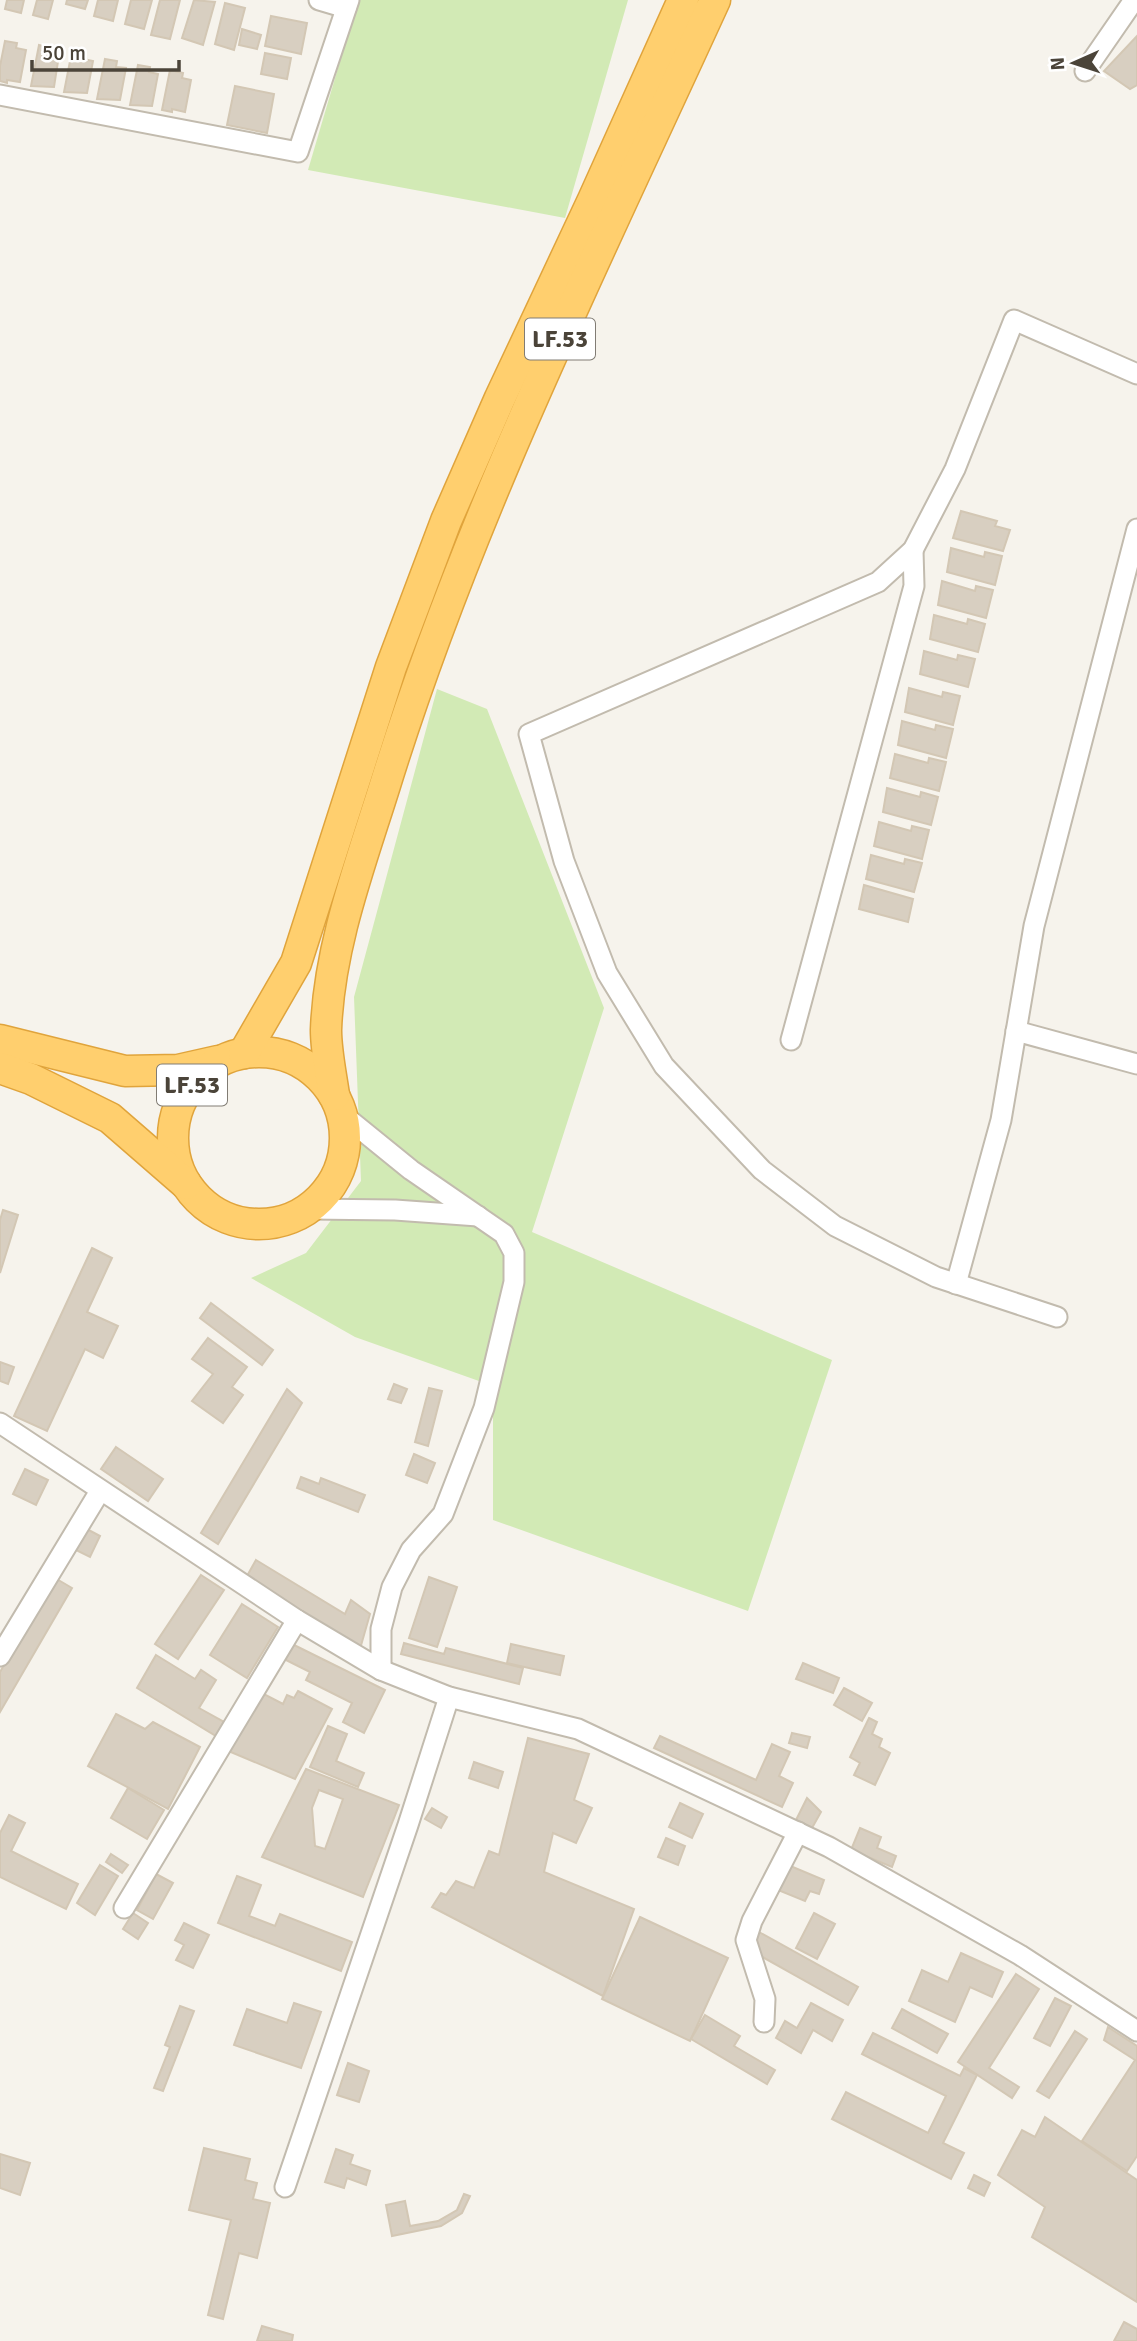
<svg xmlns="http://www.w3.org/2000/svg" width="1137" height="2341" viewBox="0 0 1137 2341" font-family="Signika,sans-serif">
	<rect width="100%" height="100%" fill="#f6f3ec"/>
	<g fill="#d2eab5">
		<polygon points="358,0 628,0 565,218 308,170"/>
		<polygon points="437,689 487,709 604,1008 532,1232 832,1360 748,1611 493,1520 493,1386 355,1337 251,1278 306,1253 361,1181 354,997"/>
	</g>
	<g fill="#d8cfc1" stroke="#d3c7b4" stroke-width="2" fill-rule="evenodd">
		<polygon points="7,0 24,0 21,13 5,9"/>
		<polygon points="37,0 53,0 48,19 33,15"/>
		<polygon points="67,0 88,0 85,9 66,4"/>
		<polygon points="98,0 118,0 113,21 94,16"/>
		<polygon points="131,0 152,0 144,29 125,24"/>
		<polygon points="160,0 180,0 170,39 151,35"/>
		<polygon points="194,0 215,2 203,45 182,38"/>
		<polygon points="225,3 245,8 234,50 215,44"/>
		<polygon points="271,16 307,23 301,54 265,46"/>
		<polygon points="242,29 261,35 257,49 239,45"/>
		<polygon points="1137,36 1137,85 1130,89 1104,71"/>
		<polygon points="5,41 17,43 16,48 26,50 20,82 7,80 7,83 0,81 0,66"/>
		<polygon points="39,45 51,48 50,53 59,55 54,87 31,86"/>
		<polygon points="72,51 84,54 83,59 93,61 87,93 64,92"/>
		<polygon points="265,53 291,58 287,79 261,74"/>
		<polygon points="105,59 117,61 116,67 126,68 120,100 97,99"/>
		<polygon points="138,65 150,67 149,72 158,74 152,106 130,105"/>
		<polygon points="170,70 183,73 182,78 191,80 185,112 172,109 172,112 162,110"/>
		<polygon points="235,86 274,94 267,133 227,125"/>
		<polygon points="961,511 997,521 995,526 1010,530 1003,551 953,538"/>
		<polygon points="951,548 984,557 985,552 1002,556 995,585 947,572"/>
		<polygon points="942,581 975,591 976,586 993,590 986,618 938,605"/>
		<polygon points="934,615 967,624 968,619 985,624 978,652 930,639"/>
		<polygon points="924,651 957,660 958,655 975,659 968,687 920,674"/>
		<polygon points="909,688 942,697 943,692 960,696 953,725 905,712"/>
		<polygon points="902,721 935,730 936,725 953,729 946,758 898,745"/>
		<polygon points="895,754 928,763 929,758 946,762 939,791 890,778"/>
		<polygon points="887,788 920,797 921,792 938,797 931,825 883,812"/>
		<polygon points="879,822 911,831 912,826 929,830 922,859 874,846"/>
		<polygon points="871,855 904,864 905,859 922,863 914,892 866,879"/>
		<polygon points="864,885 913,899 908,922 859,909"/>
		<polygon points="3,1210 18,1215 0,1273 0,1220"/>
		<polygon points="92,1248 112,1258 87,1312 118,1326 103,1358 85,1349 47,1431 14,1416"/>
		<polygon points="211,1303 273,1350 262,1365 200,1318"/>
		<polygon points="208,1338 247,1367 232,1387 243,1395 223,1423 192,1401 213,1374 192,1359"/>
		<polygon points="0,1362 14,1367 8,1384 0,1381"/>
		<polygon points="394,1384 407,1389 401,1403 388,1399"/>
		<polygon points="429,1388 442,1391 428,1446 415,1442"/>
		<polygon points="287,1389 302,1403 218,1544 201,1533"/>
		<polygon points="116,1447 163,1479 148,1501 101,1469"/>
		<polygon points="414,1454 435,1463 427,1483 406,1475"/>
		<polygon points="25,1469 48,1480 36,1505 13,1494"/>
		<polygon points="301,1477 319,1484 321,1478 365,1495 358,1512 297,1488"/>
		<polygon points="83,1527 100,1536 90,1557 72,1548"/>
		<polygon points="256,1560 345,1614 351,1600 370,1614 360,1649 247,1576"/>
		<polygon points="201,1575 224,1590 178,1659 155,1644"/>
		<polygon points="429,1577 457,1587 437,1647 409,1638"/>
		<polygon points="55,1578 72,1588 0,1712 0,1672"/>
		<polygon points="242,1604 278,1627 247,1678 210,1655"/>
		<polygon points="290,1643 385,1690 364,1733 343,1722 352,1703 306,1680 310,1672 282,1658"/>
		<polygon points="404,1643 444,1654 446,1648 523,1668 519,1684 401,1654"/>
		<polygon points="511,1644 564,1656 560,1675 507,1663"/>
		<polygon points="156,1655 195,1679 201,1670 216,1680 199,1708 224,1722 216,1736 137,1688"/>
		<polygon points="803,1663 839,1678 833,1693 796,1679"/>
		<polygon points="844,1688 872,1703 862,1721 834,1705"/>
		<polygon points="298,1691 332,1709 295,1779 226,1750 262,1693 283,1704 287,1695 294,1698"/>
		<polygon points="116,1714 145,1729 153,1722 200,1747 168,1809 88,1766"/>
		<polygon points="869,1718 877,1722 872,1734 882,1739 879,1747 890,1753 875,1785 854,1775 860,1763 850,1757"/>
		<polygon points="328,1726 347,1734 336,1761 364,1773 358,1787 310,1767"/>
		<polygon points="792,1733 810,1737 807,1748 789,1743"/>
		<polygon points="660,1736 756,1780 772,1744 790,1752 779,1776 793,1783 782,1807 654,1748"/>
		<polygon points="528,1738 589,1754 574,1800 592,1808 576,1843 553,1833 544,1872 634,1909 603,1996 432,1907 441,1893 446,1895 456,1881 474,1888 489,1851 499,1855"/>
		<polygon points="474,1762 503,1772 498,1788 469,1778"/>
		<path d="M306,1769L399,1805L363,1897L262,1857ZM319,1790L343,1799L325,1849L315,1846L312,1808Z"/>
		<polygon points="128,1788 164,1810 147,1839 111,1818"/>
		<polygon points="807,1798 821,1812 812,1828 796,1820"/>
		<polygon points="680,1803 703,1814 692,1838 669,1827"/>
		<polygon points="432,1808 447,1817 441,1828 425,1819"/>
		<polygon points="9,1815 25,1823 11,1851 78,1884 66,1909 0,1877 0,1833"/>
		<polygon points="860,1828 881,1837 877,1848 896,1856 892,1867 851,1850"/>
		<polygon points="666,1838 685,1846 678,1865 658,1857"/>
		<polygon points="111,1854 128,1865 122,1873 106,1862"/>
		<polygon points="100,1865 118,1876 95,1915 77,1903"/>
		<polygon points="788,1865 824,1880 819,1894 810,1891 805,1901 778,1890"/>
		<polygon points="156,1874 173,1883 153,1919 137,1910"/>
		<polygon points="237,1876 261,1885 249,1916 275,1926 280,1914 352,1942 341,1971 218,1923"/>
		<polygon points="133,1913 148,1923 138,1939 123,1929"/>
		<polygon points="814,1913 835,1924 817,1959 796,1948"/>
		<polygon points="640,1917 728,1958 690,2041 602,1999"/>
		<polygon points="184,1923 209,1935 193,1968 176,1960 184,1945 175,1940"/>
		<polygon points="759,1932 858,1987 848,2005 750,1950"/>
		<polygon points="961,1953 1003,1972 992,1997 970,1987 955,2022 909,2001 922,1970 948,1982"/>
		<polygon points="1016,1974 1039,1989 989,2068 1019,2087 1012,2098 958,2062"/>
		<polygon points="1055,1998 1071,2006 1050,2046 1034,2038"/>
		<polygon points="294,2003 321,2012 301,2068 234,2045 247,2009 287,2023"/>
		<polygon points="811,2003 843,2020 832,2041 813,2030 801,2053 776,2038 785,2021 797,2028"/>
		<polygon points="180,2006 194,2011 163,2091 154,2088 170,2047 165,2045"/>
		<polygon points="902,2009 948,2034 937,2053 892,2028"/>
		<polygon points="705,2015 740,2036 734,2046 775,2070 767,2084 691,2039"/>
		<polygon points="1108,2027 1137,2046 1137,2156 1127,2171 1082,2141 1135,2060 1104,2040"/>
		<polygon points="1075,2031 1087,2039 1049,2098 1037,2091"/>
		<polygon points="873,2033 960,2076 964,2068 977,2075 943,2143 964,2153 951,2179 832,2119 846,2092 928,2133 946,2096 862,2054"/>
		<polygon points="348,2063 369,2071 359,2102 337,2095"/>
		<polygon points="1045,2117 1137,2180 1137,2302 1032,2237 1045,2207 998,2175 1022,2130 1035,2137"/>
		<polygon points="204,2148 250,2159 245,2180 257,2183 253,2199 270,2203 257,2258 239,2253 223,2319 208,2315 231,2220 189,2210"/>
		<polygon points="336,2149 353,2155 350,2164 370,2171 366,2185 347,2178 344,2188 325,2182"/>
		<polygon points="0,2154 30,2163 20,2195 0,2188"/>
		<polygon points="974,2175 990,2183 984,2196 968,2188"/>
		<polygon points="464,2194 470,2196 462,2213 441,2226 392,2236 386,2205 405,2201 410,2226 438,2221 457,2210"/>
		<polygon points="1124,2322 1137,2329 1137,2341 1114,2341"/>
		<polygon points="262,2326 293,2335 292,2341 257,2341"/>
	</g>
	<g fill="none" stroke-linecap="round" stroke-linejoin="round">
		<defs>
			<g id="minor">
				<polyline points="319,0 346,8"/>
				<polyline points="1085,71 1134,0"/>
				<polyline points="0,95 298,152 349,0"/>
				<polyline points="1016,1031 1137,1064"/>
				<polyline points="791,1040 914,586 913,550"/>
				<polyline points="342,1114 411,1170 504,1234 514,1253 514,1282 484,1408 443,1514 411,1550 392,1587 381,1629 381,1670"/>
				<polyline points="308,1209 395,1210 478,1216"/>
				<polyline points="956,1284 1001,1120 1034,926 1137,529"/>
				<polyline points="1057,1317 936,1277 835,1226 762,1170 664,1066 607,973 564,861 529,734 878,582 913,550 955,469 1014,320 1137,374"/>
				<polyline points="0,1423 297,1620 381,1670 449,1697 578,1729 829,1847 1020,1955 1137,2031"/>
				<polyline points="0,1656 100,1491"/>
				<polyline points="124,1908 297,1620"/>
				<polyline points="764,2022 765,1999 746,1940 752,1921 798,1832"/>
				<polyline points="285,2187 408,1825 449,1697"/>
			</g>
			<g id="highway">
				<polyline points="0,1040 125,1071 178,1070 218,1061"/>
				<circle cx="259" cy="1138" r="86"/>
				<polyline points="244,1053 296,963 391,667 446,521 500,398 593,200 683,0"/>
				<polyline points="0,1068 31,1079 110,1118 186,1184"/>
				<path d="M334,1095C331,1074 326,1051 326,1030C329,946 360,865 385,785C469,514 597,258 715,0"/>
			</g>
		</defs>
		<use href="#minor" stroke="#c2bbae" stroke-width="23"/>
		<use href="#highway" stroke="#e0a43c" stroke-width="33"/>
		<use href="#minor" stroke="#fff" stroke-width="19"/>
		<use href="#highway" stroke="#ffcf6e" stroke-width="30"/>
	</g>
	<g text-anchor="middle" stroke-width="5" stroke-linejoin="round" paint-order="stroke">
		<g fill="#fff" stroke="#817c74" stroke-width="2">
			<rect x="525" y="318.5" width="70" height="41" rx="5"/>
			<rect x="157" y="1064.5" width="70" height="41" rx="5"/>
		</g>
		<g font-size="24" font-weight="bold" fill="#4b4439">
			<text x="560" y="347">LF.53</text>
			<text x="192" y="1093">LF.53</text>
		</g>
	</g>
	<g transform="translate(1074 63) rotate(267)" stroke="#ffffff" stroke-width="5" paint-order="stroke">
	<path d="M0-5L12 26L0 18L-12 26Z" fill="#4b4439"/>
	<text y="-10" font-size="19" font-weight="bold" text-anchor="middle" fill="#4b4439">N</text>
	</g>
	<path d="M32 60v10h147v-10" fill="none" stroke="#4b4439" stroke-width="3.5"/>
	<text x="42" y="60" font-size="21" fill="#4b4439" stroke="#ffffff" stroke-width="5" paint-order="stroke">50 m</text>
</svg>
